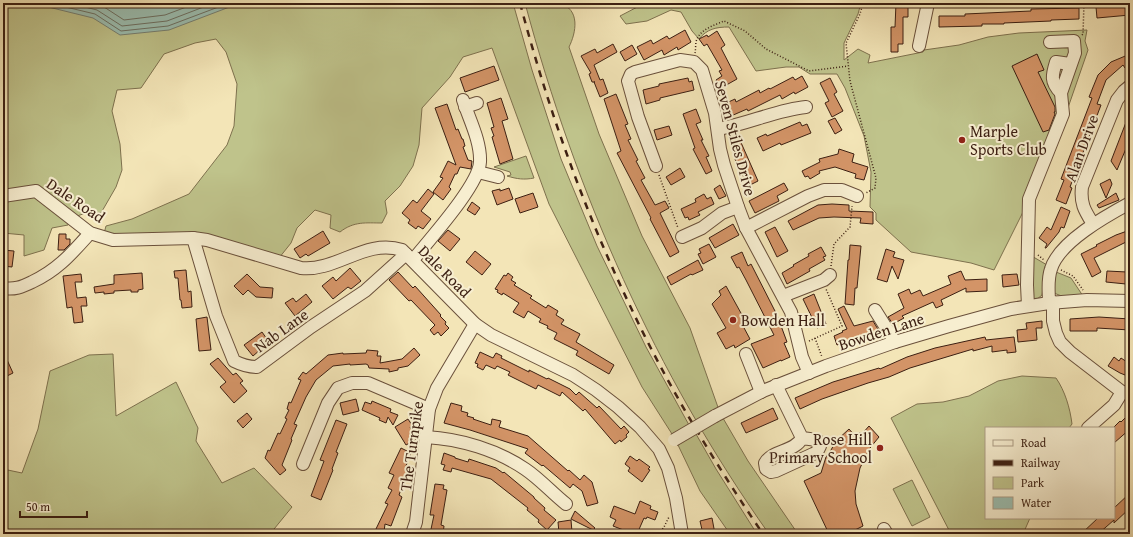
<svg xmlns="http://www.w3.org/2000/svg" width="1133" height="537" viewBox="0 0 1133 537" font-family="'Gentium Book Plus',serif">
	<rect width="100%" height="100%" fill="#f3e5b7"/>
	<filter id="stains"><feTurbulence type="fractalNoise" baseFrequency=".005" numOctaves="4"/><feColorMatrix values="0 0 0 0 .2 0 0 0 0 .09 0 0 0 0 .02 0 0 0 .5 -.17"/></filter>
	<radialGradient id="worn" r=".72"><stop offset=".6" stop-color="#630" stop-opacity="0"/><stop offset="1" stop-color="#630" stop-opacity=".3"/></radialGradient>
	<g fill="#bfc38b" stroke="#7e714e">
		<path d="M3,3H513L532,70L561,159L597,246L646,347L689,425L672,434L642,387L549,204L492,48L463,57L450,77L422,108L419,145L413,166L400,186L385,201L387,213L382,223C366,223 354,221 340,232L330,228L331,215L315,210L297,228L291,243L279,258L207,240L103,237L106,226L132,219L189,194L227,145L234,126L237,84L226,52L216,39L195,43L164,54L141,88L117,90L112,111L120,144L122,170L116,187L101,213H86L71,218L68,225L52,228L44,250L24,256V235L3,233Z"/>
		<path d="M525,3C536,3 549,1 559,3C581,9 576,33 569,47L599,134L642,236L690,328L720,413L748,461L798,534H769C655,373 576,193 525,3Z"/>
		<path d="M645,3H861L858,14L844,43V60L858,49L870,55L868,63L923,52L924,50L959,45L988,37L1019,33L1087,30L1085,41L1088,50L1062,125L1024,210L994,270L971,263L911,252L876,220V213L870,207L871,172L864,136L845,88L837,74H810L799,67H786L756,71L729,27C716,27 707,29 699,39L692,31L681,12L671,10L647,21L626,24L620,16Z"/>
		<path d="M526,156L534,178C524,180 517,179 507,176L511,175L510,172L494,167Z"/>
		<polygon points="1030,255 1047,265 1042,295 1036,300 1032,297"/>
		<polygon points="1056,272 1071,278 1083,296 1064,297 1054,293 1053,282"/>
		<polygon points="113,354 116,416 176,382 198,428 196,441 222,483 254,468 292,507 270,534 3,534 3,469 22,473 38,429 50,371 89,355"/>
		<path d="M1022,376L1056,378C1065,391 1070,408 1072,424L1069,428H986V518H1030L1023,534H951L891,418L917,404L943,402L969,396L998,381Z"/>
		<polygon points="696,434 716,469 757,534 730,534 700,491 678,445"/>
		<polygon points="912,480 930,517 912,526 893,489"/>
	</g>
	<polygon fill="#9bbfb2" stroke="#757f72" points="32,3 240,3 169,30 120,35 93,18"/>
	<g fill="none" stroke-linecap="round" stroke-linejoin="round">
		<g stroke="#6c6f62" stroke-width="1">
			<polyline points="49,3 95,14 121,31 168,26 229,3"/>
			<polyline points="69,3 97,10 122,26 167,21 214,3"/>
			<polyline points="95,3 101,5 124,20 165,15 197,3"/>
		</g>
	</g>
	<g fill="#d39467" stroke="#3c1f12">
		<polygon points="896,3 908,3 908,17 903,17 903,44 898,44 898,52 891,52 891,27 895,27"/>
		<polygon points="1129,4 1130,15 1097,18 1096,7"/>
		<polygon points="1079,8 1079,19 1051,20 1051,21 1004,23 1004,24 982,24 982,26 939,27 939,16 965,16 965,14 1031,11 1031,9"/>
		<polygon points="685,30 691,42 678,50 677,47 664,55 662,50 644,60 637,47 651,40 653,44 667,36 669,39"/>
		<polygon points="717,31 725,45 721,48 737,79 721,88 716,80 722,76 719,71 722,70 707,44 704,46 699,39 707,35 708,37"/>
		<polygon points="613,44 617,52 594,65 600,80 603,79 608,93 600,97 594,82 595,82 592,82 589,74 591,73 581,56 595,49 597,53"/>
		<polygon points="632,45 637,54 625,61 620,52"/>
		<polygon points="1037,54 1044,70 1038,72 1055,107 1055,112 1054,112 1055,114 1049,130 1043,132 1012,66"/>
		<polygon points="1130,54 1130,65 1125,68 1123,65 1106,80 1097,104 1101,105 1070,187 1072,188 1066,204 1056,200 1064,180 1061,179 1092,98 1089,97 1098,75 1111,62"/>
		<polygon points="494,66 499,80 465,92 460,78"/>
		<polygon points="802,76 808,87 795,94 794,92 782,99 780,95 748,111 747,109 731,116 729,113 727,114 722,105 735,99 736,102 759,90 760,93 769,88 770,89 793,77 795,80"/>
		<polygon points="688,78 689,82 692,81 694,90 660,98 660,100 646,104 643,90 659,86 659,84"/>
		<polygon points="830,78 837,92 834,94 843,111 832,117 825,103 829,101 820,83"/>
		<polygon points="616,94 628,124 625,125 631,139 628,140 638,160 636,161 645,178 641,180 655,205 665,201 669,208 660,213 679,252 670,257 650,219 651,218 617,153 621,151 604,99"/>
		<polygon points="501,98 508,119 502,121 513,159 500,164 492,137 494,136 491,128 494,127 487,103"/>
		<polygon points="447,104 456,130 458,129 462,139 463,139 465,146 463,147 468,160 472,161 471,169 460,167 457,174 455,174 449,187 451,189 443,200 433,192 443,178 440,177 448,161 456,165 435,108"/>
		<polygon points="696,109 701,122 696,124 703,140 701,140 709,156 706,157 712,171 706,174 693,149 695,148 683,114"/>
		<polygon points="1130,112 1130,139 1117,170 1111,161"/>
		<polygon points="835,118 842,130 835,134 828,121"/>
		<polygon points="800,122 802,126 807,124 811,133 781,145 780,143 763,151 757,138 766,134 767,136"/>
		<polygon points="669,126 672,135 657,140 654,130"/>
		<polygon points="739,138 758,181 748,186 734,157 736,156 730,142"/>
		<polygon points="839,149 854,154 852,162 868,167 864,180 855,178 856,174 835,167 819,171 820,173 810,179 808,176 805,177 802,171 820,162 819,159 838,154"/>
		<polygon points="680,168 685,177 671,185 666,177"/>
		<polygon points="1110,179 1112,184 1106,198 1100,184"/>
		<polygon points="784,183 788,190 777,196 779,201 755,213 749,201"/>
		<polygon points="720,185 726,196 719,199 714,189"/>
		<polygon points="509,188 513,199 497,205 492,191 500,189 500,191"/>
		<polygon points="428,189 434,194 421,211 431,219 423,229 418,226 416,229 408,223 410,220 402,213 413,200 417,203"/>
		<polygon points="533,193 538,207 520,213 515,199"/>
		<polygon points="1116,193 1119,200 1099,208 1097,205"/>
		<polygon points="704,194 707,199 711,197 714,204 698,212 700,215 689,220 688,217 685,218 681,209 696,202 695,199"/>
		<polygon points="472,202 480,208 475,215 467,210"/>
		<polygon points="832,204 849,205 849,211 873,212 873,224 860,223 861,218 834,217 819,218 793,230 788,221 818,205"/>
		<polygon points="1061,207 1070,211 1064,228 1061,227 1059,232 1046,248 1045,248 1047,244 1039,238 1047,227 1051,230"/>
		<polygon points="733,224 739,235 715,248 709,238"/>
		<polygon points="775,227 788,251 777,257 765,232"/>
		<polygon points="448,230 460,239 450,251 438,241"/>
		<polygon points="1130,230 1130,240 1094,258 1101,272 1092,277 1081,254 1097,246 1096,245 1116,235"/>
		<polygon points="323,231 330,243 308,256 306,254 300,258 294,249"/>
		<polygon points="59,234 66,234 66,239 70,239 70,244 64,250 58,250"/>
		<polygon points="709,244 716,257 703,264 698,254 701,253 699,249"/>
		<polygon points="850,245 861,246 857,288 855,288 854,305 845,304 848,260 849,260"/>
		<polygon points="821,247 826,256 823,257 825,260 809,269 810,271 787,284 782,273 794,266 793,265 809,256 808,254"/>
		<polygon points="886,249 895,252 893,257 904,260 898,279 892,266 887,282 877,279"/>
		<polygon points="3,250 14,251 12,267 3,266"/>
		<polygon points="475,251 491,264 482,275 466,262"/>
		<polygon points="742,252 748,266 751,264 777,315 787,342 784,343 790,357 781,361 781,360 763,368 751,344 774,335 746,280 739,267 737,268 731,257"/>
		<polygon points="698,260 703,270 692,275 691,274 671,285 667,277"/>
		<polygon points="350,268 361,281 351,289 348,287 333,299 322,286 333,277 336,281"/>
		<polygon points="186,270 188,292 191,291 192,307 182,308 181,300 180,300 178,278 175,278 174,271"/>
		<polygon points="961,271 965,280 987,279 987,291 966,292 966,288 941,300 943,305 936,308 933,302 902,316 904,318 893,324 888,317 904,308 898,294 909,289 911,294 920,290 923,296 951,284 948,276"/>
		<polygon points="1107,271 1127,272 1126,284 1106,282"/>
		<polygon points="398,272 413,288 415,286 441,315 440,316 446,322 445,324 449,328 441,336 438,332 434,335 430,330 435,325 411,300 409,301 389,280"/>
		<polygon points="142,273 143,289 138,290 138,292 131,292 131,290 114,291 114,293 104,294 104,292 95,293 94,287 114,284 114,275"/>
		<polygon points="508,273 513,277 511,280 516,283 514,285 532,296 530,298 546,308 548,305 558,311 556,315 564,320 561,324 580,334 576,342 614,365 609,374 576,355 578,351 554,339 557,333 547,328 548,326 539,322 541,319 528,311 524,318 513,312 519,303 503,293 502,295 497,292 498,290 495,289 504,275 506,276"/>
		<polygon points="81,274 82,282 75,282 77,298 86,297 87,306 81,306 83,322 74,323 72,307 67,308 63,276"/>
		<polygon points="247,274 260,287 273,288 272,298 256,297 248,290 243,295 234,286"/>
		<polygon points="1017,274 1019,285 1003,287 1002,275"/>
		<polygon points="726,286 747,324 743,326 750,339 735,348 734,345 726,349 717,333 726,328 712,304 721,295 719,291"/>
		<polygon points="306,294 312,302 295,316 285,303 293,298 296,302"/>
		<polygon points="814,294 826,324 817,328 803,299"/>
		<polygon points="844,306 854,326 873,321 879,331 863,335 837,345 834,336 843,332 842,331 847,329 838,309"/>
		<polygon points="207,317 211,350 199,351 196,319"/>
		<polygon points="1099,317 1130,319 1130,330 1097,328 1097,331 1070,331 1070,319"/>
		<polygon points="1042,321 1042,328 1036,328 1037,340 1018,342 1017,330 1027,329 1026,323"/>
		<polygon points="262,332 269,342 253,356 244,345"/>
		<polygon points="985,337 986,340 1014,337 1016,352 1007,353 1007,350 992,352 992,346 973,351 973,349 910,368 889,377 868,383 822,399 800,409 795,398 833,382 879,368 880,369 907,357 935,348"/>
		<polygon points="414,348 420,355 408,366 398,368 398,370 389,372 389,369 369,368 368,365 366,364 350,365 350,364 333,366 316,380 306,397 294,424 297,425 291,439 292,440 282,465 286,470 280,475 265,458 268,450 270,451 278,433 280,434 287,419 285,418 289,410 287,409 289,402 291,403 301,380 298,379 303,372 306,374 328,355 343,353 343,354 366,353 367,350 378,351 377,356 381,356 380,363 402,359"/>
		<polygon points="3,351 13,373 3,378"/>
		<polygon points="480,352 493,358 496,353 502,356 501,358 529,372 529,370 547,379 548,378 570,389 576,395 579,392 597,408 599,406 621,429 624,426 629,432 626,435 627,437 621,442 620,440 615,444 585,409 583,411 562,392 560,396 538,385 536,389 508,375 510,372 497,366 495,369 486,365 483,370 477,367 478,364 475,363"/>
		<polygon points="1114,357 1119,361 1121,358 1130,364 1130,377 1120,373 1108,366"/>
		<polygon points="218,358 233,375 236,373 243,381 240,383 247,391 234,403 220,387 226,382 210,364"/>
		<polygon points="356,399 359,411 343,415 340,403"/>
		<polygon points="372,401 391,409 390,412 398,415 393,425 388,417 386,423 379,420 380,418 362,410 365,402 371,404"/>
		<polygon points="451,403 462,406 461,411 468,413 467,416 474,418 473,419 491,425 492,419 501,421 499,427 528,436 568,471 569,470 580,480 584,475 592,482 598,503 587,506 582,491 573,484 570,488 543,465 542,466 525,453 528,449 470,430 444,423"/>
		<polygon points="773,408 778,419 746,433 741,423"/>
		<polygon points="247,413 252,419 243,428 237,421"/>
		<polygon points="1130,413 1130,429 1114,443 1114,427 1120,421 1121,422"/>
		<polygon points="408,419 412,425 410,427 417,439 406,445 395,427"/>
		<polygon points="336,420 347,424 336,452 338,453 332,469 333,470 321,500 311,496 324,461 320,460"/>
		<polygon points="869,426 879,437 870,448 860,468 855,491 856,504 863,526 847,534 829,534 804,481 821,473 826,457 831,450 836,441 849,429 856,437 860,432 862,434"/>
		<polygon points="401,448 411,453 406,466 409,468 399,495 402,497 391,526 385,524 384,532 375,531 388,504 385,503 392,490 388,488 394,475 389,473"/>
		<polygon points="444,453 455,457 455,458 468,462 469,459 496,468 503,473 504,472 534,497 534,498 545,508 544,510 556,520 547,530 538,522 539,520 527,510 528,508 491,479 452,468 451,472 443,470 445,465 441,464"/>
		<polygon points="630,456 637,461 639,459 650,467 648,469 650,470 642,482 628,471 630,468 625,464"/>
		<polygon points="435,484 444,485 443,489 447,490 441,525 444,526 443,534 430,534 434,515 430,515"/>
		<polygon points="1130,493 1130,508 1114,523 1114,520 1098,534 1081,534 1098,518 1114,518 1114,508"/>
		<polygon points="640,501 651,506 650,509 658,512 655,520 647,517 646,519 644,518 637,534 625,534 626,531 613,526 616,520 610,517 614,506 635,514"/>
		<polygon points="575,511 595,528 593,530 571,519"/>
		<polygon points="712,518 715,534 703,534 700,521"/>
		<polygon points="571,520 572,532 559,533 558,522"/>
	</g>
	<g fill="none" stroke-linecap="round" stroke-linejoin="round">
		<defs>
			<g id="minor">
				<polyline points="919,46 928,3"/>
				<path d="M1061,93C1050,82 1052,75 1056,62L1070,64"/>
				<polyline points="465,107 477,103"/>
				<path d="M718,129C748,124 776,110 806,107"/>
				<polyline points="656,166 638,117 628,81 631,74 635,72 680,60 694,62 702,70 715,113 720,149 724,165 738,207 746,228 791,312 802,357 809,373"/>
				<polyline points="478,172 498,177"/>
				<path d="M3,196L36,191L90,233L113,240L193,238L207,240L301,268C336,272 366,238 402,250L475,324L491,335L573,375L596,390L618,407L640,427L659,449L668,468L676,498L682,534"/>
				<path d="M1093,224C1085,211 1080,204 1082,187L1117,100L1124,91L1130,86"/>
				<polyline points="746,228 808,196 824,190 842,190 857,196"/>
				<polyline points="682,237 702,228 722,213 738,207"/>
				<path d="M193,238L216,316L234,361C242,365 248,367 257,367L311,327L365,291L406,254"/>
				<path d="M413,260C429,240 479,185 480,162C481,141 469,119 463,100"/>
				<path d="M3,288C14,290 22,287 32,282C58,270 72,253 90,233"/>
				<polyline points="783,296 824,280 830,275"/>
				<polyline points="1053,302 1053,321 1056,333 1060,342 1070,352 1122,392 1130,393"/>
				<path d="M1049,303C1049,292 1047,280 1051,269C1059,242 1106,216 1130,203"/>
				<polyline points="1028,306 1027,285 1029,199 1063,114 1061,93 1075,53 1074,41 1050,42"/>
				<polyline points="875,310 895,342"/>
				<polyline points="746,354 761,392"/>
				<path d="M776,385L802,438L817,440L820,446L817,452L813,454L776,471L771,472L766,469L765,463C772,450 795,452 802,438"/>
				<polyline points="715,416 763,391 826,366 895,342 949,326 1011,309 1049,303 1087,300 1130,301"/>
				<polyline points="1088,428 1114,405 1122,392"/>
				<path d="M426,437C461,439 497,450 525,469C540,479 552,493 566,504"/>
				<polyline points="303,464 328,403 338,388 352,383 368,383 429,409"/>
				<polyline points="884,529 887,534"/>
				<polyline points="412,534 416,522 429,409 437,388 475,324"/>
			</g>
		</defs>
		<use href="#minor" stroke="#6a503b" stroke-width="14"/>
		<g stroke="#3c1f12" stroke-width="1.5" stroke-dasharray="1 2" stroke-linecap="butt">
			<polyline points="863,3 860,14 846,43 850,81 876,178 875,188 866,193"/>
			<polyline points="1082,35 1083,34 1084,3"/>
			<path d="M695,53C696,49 695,43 697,39C701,29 715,25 724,21L745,31L766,49L809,71L848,66"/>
			<polyline points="659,175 678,228"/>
			<polyline points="1038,255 1044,260"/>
			<polyline points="831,266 834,244 850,227 852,206"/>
			<polyline points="1061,270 1073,276 1083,290"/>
			<polyline points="815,338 822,357"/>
			<polyline points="809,341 842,326 826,289"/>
			<polyline points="659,534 664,527 669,517"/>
		</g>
		<use href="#minor" stroke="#f7eed0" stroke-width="12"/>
		<path stroke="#3c1f12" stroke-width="2.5" stroke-dasharray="7 7" stroke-linecap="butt" d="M520,3C548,109 585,213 633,312C670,390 715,463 763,534"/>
		<defs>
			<polyline id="minor-bridge" points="674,440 715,416"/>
		</defs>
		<use href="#minor-bridge" stroke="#6a503b" stroke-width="14" stroke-linecap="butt"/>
		<use href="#minor-bridge" stroke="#f7eed0" stroke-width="12"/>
	</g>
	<g fill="#8f2418" stroke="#f7eed0" stroke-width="1.5">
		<circle cx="962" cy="140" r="4"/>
		<circle cx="733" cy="320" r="4"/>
		<circle cx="880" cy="448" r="4"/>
	</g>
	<g text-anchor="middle" stroke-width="4" stroke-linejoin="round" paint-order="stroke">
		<g font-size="16" fill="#3c1f12" stroke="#f7eed0" text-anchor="start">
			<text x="970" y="137">Marple<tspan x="970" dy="18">Sports Club</tspan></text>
			<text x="741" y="326">Bowden Hall</text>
			<text x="872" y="445" text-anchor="end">Rose Hill<tspan x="872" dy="18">Primary School</tspan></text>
		</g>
		<g font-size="16" fill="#3c1f12" stroke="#f7eed0">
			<text transform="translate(736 138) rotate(75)" y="6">Seven Stiles Drive</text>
			<text transform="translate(1081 148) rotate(-70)" y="6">Alan Drive</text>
			<text transform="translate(76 200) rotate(34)" y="6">Dale Road</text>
			<text transform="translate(445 271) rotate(45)" y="6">Dale Road</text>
			<text transform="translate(281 330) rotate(-36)" y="6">Nab Lane</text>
			<text transform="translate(881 331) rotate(-18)" y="6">Bowden Lane</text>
			<text transform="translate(411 446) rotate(-82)" y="6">The Turnpike</text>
		</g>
	</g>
	<rect width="1133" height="537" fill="none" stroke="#f3e5b7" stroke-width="16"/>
	<rect x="4" y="4" width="1125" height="529" fill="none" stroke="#3c1f12" stroke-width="2"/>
	<rect x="8" y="8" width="1117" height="521" fill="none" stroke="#3c1f12"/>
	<rect x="985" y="427" width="130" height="92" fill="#f7eed0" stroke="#ac9b84"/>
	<rect x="993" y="440" width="20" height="6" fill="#f7eed0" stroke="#ac9b84"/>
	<text x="1021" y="447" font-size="12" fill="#3c1f12">Road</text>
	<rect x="993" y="460" width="20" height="6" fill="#3c1f12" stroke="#ac9b84"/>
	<text x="1021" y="467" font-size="12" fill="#3c1f12">Railway</text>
	<rect x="993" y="477" width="20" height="12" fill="#bfc38b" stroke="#ac9b84"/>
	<text x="1021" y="487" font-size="12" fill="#3c1f12">Park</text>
	<rect x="993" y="497" width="20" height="12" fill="#9bbfb2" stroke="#ac9b84"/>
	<text x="1021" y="507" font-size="12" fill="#3c1f12">Water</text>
	<path d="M20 511v6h67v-6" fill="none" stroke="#3c1f12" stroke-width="2"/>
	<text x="26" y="511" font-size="12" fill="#3c1f12" stroke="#f7eed0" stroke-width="3" paint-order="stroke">50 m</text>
	<rect width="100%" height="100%" filter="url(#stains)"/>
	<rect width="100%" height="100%" fill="url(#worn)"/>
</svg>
